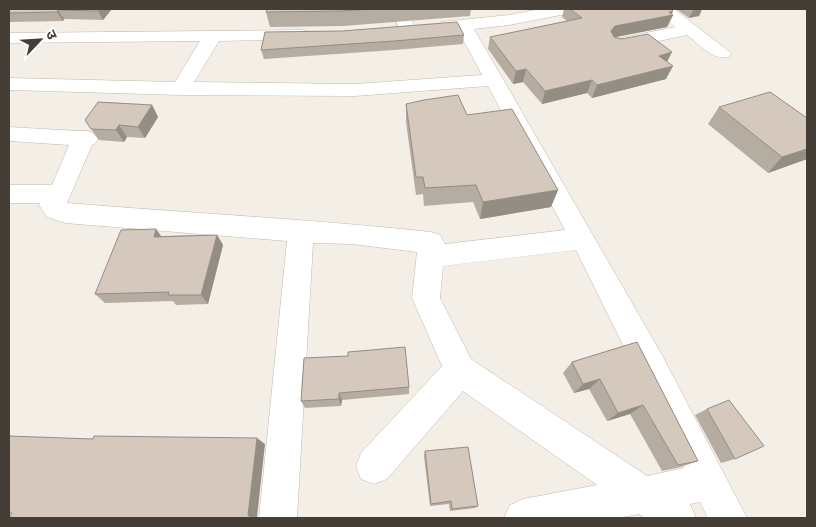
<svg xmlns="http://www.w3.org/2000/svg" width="816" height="527" viewBox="0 0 816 527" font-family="'Space Grotesk','Noto Sans Devanagari',sans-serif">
	<rect width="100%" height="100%" fill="#f3eee6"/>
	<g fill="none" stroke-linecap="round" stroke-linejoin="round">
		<defs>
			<g id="minor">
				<polygon points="392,9 408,9 415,29 412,33 406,34 400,33"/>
				<path d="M540,9H573L571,13L509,25L474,29L662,355L747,518H708L700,502L690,504L696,518H645L639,514L618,518H504L510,505L523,499L597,485L463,391L387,479L374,484L361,479L356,466L361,453L442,366L412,298L417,252L352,244L313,243L297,518H259L287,241L65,223L47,217L39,205L40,203H9V185H52L69,145L9,141V127L79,131C88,129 94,132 98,139L95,144L92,145L67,203C188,213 310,219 431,232L440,235L445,244L565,230L488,86L355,96L180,95L9,90V78L175,82L200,41L9,43V33L302,30L308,31L311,35L308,39L219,41L194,82L355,84L482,75L458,30H441L438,26L441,22L509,15ZM576,250L684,468L647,476L471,359L440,298L443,266Z"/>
				<path d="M655,9H674L731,53L729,57C713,61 699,44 687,35L617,50L611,48L608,44L611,40L675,27Z"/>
			</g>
		</defs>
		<use href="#minor" stroke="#c1b8ac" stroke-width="1"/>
		<use href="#minor" fill="#fff" fill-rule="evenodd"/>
	</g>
	<g fill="#b6ada2">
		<polygon points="9,9 112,9 103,20 64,19 63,21 9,22"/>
		<polygon points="253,9 471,9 470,16 343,26 270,27 266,12 267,9 253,10"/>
		<polygon points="564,9 671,9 673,11 672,14 673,15 667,27 615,37 667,62 666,79 592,98 587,93 542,104 523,82 513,84 488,49 490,37 567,21 562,17"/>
		<polygon points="676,9 702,9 699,16 689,18"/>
		<polygon points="464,35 463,44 394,50 264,59 261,50"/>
		<polygon points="406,104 467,115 558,190 551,207 480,219 473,202 424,206 423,194 416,195 406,122"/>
		<polygon points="152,105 158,117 145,138 127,137 124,142 99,140 91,129"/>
		<polygon points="719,107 807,118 807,159 768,173 708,124"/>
		<polygon points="217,235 223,245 208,304 176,305 173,301 105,303 95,294 162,236"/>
		<polygon points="637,342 698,461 681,467 662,471 630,414 607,421 589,389 574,393 563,373 572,362"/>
		<polygon points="304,358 409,387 409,394 342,400 341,406 305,408 301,401"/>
		<polygon points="707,409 735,459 721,463 695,415"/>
		<polygon points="425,451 478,506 475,508 450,511 449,504 430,506 424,456"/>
	</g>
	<g fill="#948d84">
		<polygon points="100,9 112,9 103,20 98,11"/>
		<polygon points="694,9 702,9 699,16 689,18"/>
		<polygon points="58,10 64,19 63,21 57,12"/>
		<polygon points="673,11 671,15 673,15 667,27 611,38 611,31 615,26"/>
		<polygon points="672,52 666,64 659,56"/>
		<polygon points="673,66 666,79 592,98 597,85"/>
		<polygon points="526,69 523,82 513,84 516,71"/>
		<polygon points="592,80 587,93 542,104 545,91"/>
		<polygon points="152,105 158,117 145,138 138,127"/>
		<polygon points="119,125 127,137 124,142 116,130"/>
		<polygon points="807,149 807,159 768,173 782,157"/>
		<polygon points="558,190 551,207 480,219 483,202"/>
		<polygon points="156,229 164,240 154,237"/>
		<polygon points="217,235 223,245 208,304 201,295"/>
		<polygon points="600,379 589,389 574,393 583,384"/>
		<polygon points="339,393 342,400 341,406 339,399"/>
		<polygon points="643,405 630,414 607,421 618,413"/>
		<polygon points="257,438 265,444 257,517 260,518 254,518 250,517 248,515"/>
	</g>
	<g fill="#d4c9bc" stroke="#948d84">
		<polygon points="9,9 100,9 98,11 58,10 57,12 9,13"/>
		<polygon points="267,9 374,9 341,11 266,12"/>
		<polygon points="570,9 671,9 673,11 669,12 673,15 615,26 611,31 614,37 621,39 648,34 672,52 659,56 673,66 597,85 592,80 545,91 526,69 516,71 490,37 582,18"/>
		<polygon points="457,22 464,35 394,41 261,50 265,32 342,31"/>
		<polygon points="770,92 807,118 807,149 782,157 719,107"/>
		<polygon points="458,95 467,115 512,109 558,190 483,202 476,185 425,188 423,177 416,177 406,104 424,100"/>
		<polygon points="98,102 152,105 138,127 119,125 116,130 91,129 85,120"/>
		<polygon points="156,229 154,237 217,235 201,295 168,295 169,292 95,294 121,230"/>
		<polygon points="637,342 698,461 678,465 643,405 618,413 600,379 583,384 572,362"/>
		<polygon points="405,347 409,387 339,393 339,399 301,401 304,358 348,356 348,352"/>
		<polygon points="729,400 764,446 735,459 707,409"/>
		<polygon points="9,436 93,439 94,436 257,438 248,515 250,517 257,517 257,518 9,518 12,513 9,513"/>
		<polygon points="468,447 478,506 452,509 451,501 431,504 425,451"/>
	</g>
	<rect width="816" height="527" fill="none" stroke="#453e36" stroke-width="20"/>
	<g transform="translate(40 40) rotate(65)" stroke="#ffffff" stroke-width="4" paint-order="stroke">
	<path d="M0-4L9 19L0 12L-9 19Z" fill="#453e36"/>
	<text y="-8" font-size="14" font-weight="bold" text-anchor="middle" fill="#453e36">उ</text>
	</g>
</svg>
